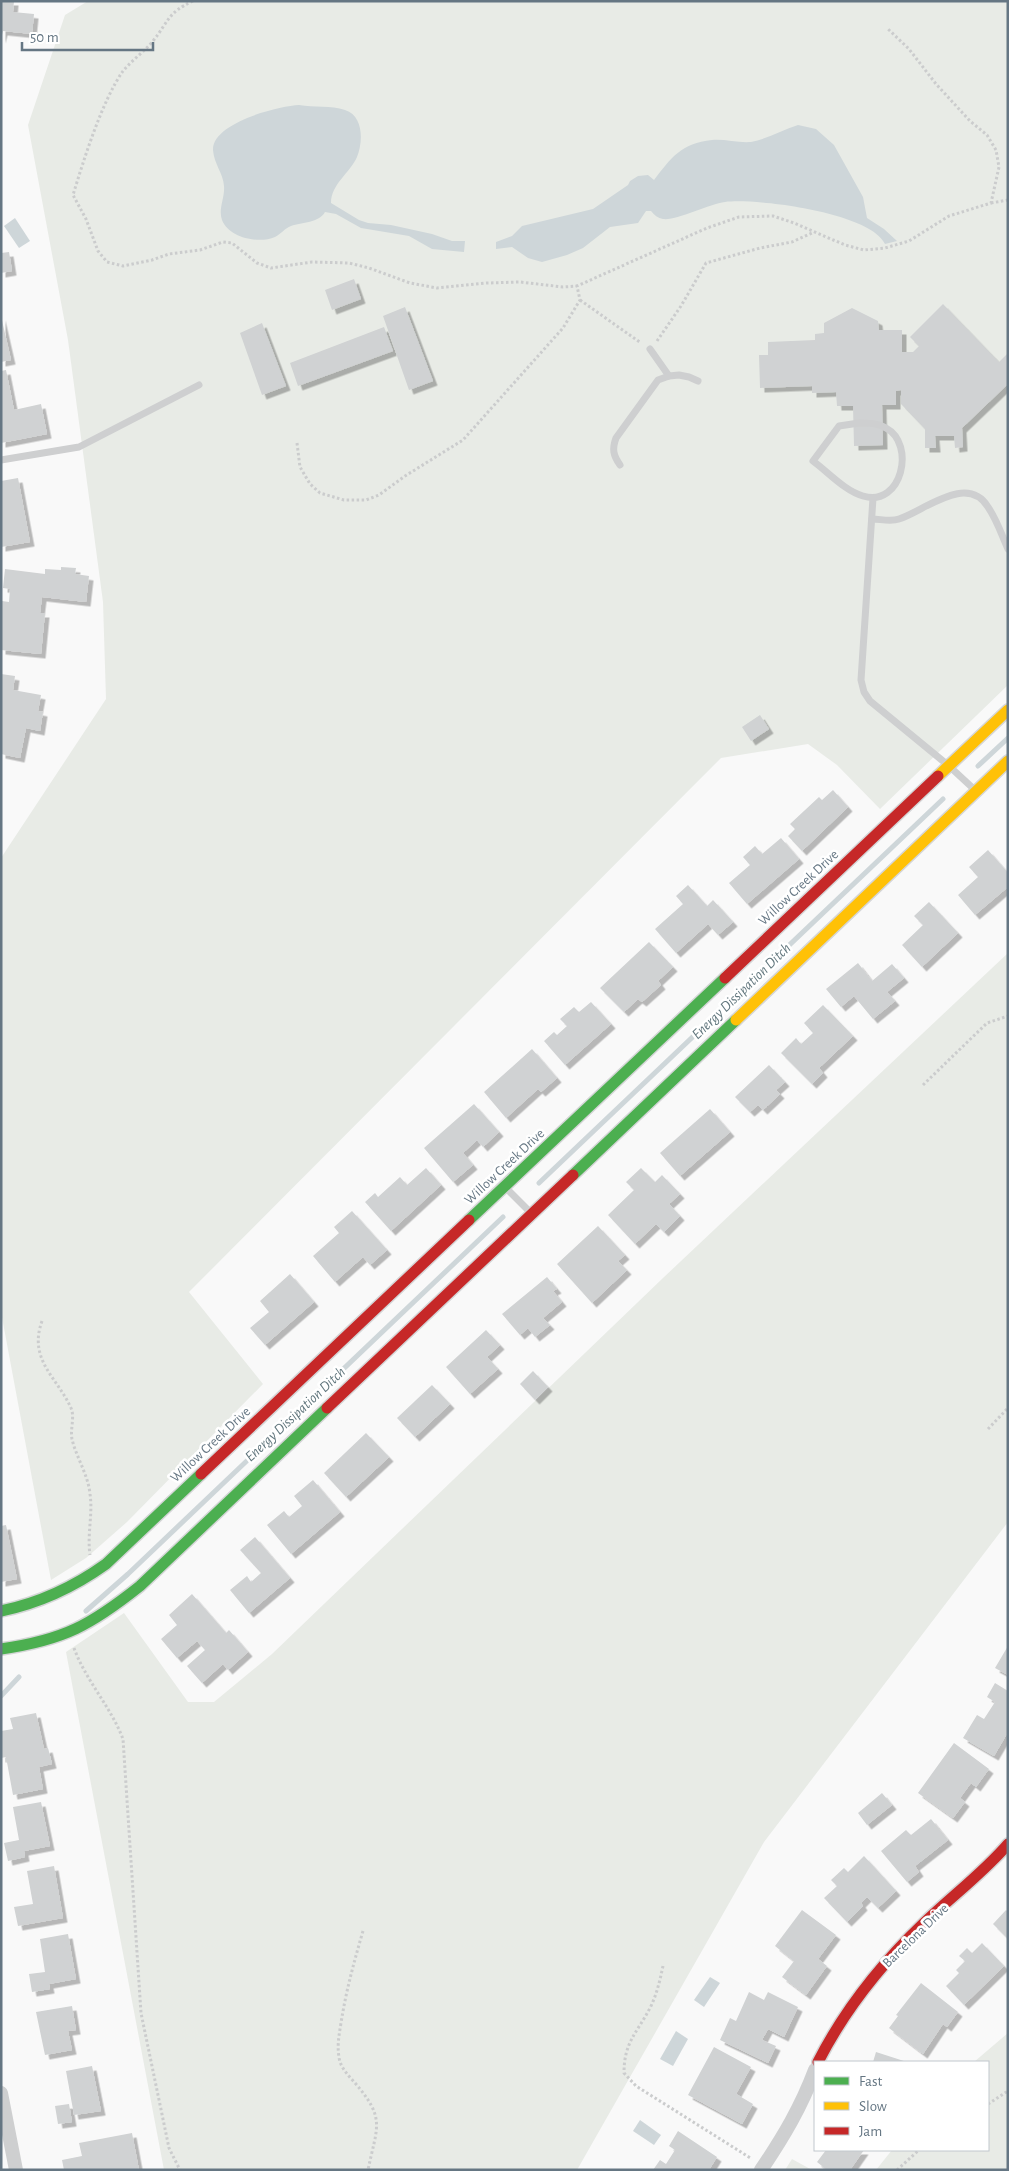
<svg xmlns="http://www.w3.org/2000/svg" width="1009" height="2171" viewBox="0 0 1009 2171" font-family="'Alegreya Sans',sans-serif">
	<defs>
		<filter id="shadow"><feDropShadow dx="4.5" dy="4.5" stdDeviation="0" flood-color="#0004"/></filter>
	</defs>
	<rect width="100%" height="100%" fill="#f9f9f9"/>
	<g fill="#e8ebe6">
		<polygon points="88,1 1008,1 1008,685 880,809 837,765 808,744 721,758 189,1292 263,1384 127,1522 86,1558 51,1580 1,1312 1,858 106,699 103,602 68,340 28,125 65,15"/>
		<polygon points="1008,953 1008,1522 764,1842 577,2170 164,2170 66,1652 124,1613 188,1702 214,1702 272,1654 663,1278"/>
		<polygon points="1008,2033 1008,2170 876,2170 892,2150 988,2150 988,2062 974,2062"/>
		<polygon points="792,2159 812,2170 785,2170"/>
	</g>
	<g fill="#ced6d9">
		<path d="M299,105C314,108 331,105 345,110C364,116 363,142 357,157C350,173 331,184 331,203L359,220L368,223L391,225L432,234L452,241H465L464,252L432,249L409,236L361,228L336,214L325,212C319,223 302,222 291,226C285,228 281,234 275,237C259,244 229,238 222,220C218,209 225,198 224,186C223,173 214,164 213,150C212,123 278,106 299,105Z"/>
		<path d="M798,125L816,129L834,145L863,197L867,218L884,229L897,241L885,244C871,213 758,198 725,202C709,204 676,221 663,219C658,218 654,215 651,211H646L638,223L610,227L583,248L567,255L542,262L528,258L512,247L496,249V242L512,236L522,226L593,209L628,185L630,181L638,176L648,175L654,180C671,158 681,143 712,140C725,139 738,143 751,142C767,139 782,130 798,125Z"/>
		<polygon points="15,218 30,241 19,248 4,226"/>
		<polygon points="710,1977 720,1983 704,2007 694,2000"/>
		<polygon points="676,2031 688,2039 673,2066 660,2059"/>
		<polygon points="640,2120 661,2135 654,2145 633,2131"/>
	</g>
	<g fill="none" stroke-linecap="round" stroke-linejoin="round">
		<g stroke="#ced6d9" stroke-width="5">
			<polyline points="978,766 1008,738"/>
			<polyline points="539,1183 943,799"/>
			<polyline points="86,1611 128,1574 503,1217"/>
			<polyline points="1,1696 19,1677"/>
		</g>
	</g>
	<g fill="#d0d2d3" filter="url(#shadow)">
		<polygon points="1,1 14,1 13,12 34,14 32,34 3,31 1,39"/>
		<polygon points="9,252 12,271 1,273 1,253"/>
		<polygon points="354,279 361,299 332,310 325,290"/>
		<polygon points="943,304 999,362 1008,353 1008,384 962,428 963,447 955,448 954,436 935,436 936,448 925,448 925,429 901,404 901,390 896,391 896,405 882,405 883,445 854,446 853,406 837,406 836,392 812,393 812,386 760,388 759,355 768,355 768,342 815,340 815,334 824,333 824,323 852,308 878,321 879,330 902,330 902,352 913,352 919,346 910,337"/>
		<polygon points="405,307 433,381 409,390 383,316"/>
		<polygon points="1,316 11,360 1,362"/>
		<polygon points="262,323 286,386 262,395 240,333"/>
		<polygon points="384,327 393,351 298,386 290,363"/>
		<polygon points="6,370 14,410 41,404 47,434 1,443 1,371"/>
		<polygon points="18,478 30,542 1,547 1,481"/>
		<polygon points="61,567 76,568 75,574 89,576 86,602 42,597 40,613 45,613 41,654 1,650 2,601 9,602 10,589 3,588 5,569 45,574 45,569 61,570"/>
		<polygon points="1,674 15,676 13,690 41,695 38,711 43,712 40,731 26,728 20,758 1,754"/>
		<polygon points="760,715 769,729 751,741 742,727"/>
		<polygon points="833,790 848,807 802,851 788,836 795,829 790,824 819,797 822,800"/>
		<polygon points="781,838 799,859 747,904 729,883 750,865 743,857 755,846 762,854"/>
		<polygon points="988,850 1008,873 1008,887 975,915 958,895 978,877 969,867"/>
		<polygon points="688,885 707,906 713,900 733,922 718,935 708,924 676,953 655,929 683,904 676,896"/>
		<polygon points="929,902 958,933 922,967 902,945 923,925 914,916"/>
		<polygon points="649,942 673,967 658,981 661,985 642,1002 638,999 624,1012 600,988"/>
		<polygon points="858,963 872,981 892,964 904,978 887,992 895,1001 873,1019 854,996 841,1007 826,989"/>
		<polygon points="591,1002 611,1024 565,1065 544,1041 554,1032 557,1035 567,1026 560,1019 574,1007 579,1012"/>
		<polygon points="823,1005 853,1036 819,1068 823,1073 812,1084 781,1053 796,1038 801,1044 813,1033 804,1023"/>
		<polygon points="532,1049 557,1078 541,1092 538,1089 506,1118 484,1092"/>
		<polygon points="769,1065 785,1082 776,1090 780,1094 763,1110 758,1105 750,1112 735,1097"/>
		<polygon points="474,1104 499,1132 483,1147 477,1140 463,1153 473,1165 453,1182 424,1148"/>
		<polygon points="710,1109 730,1132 680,1176 660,1153"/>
		<polygon points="426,1168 441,1185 391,1231 365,1202 375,1193 378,1197 400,1177 407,1185"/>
		<polygon points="641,1168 655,1182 662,1175 680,1194 669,1204 680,1216 664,1232 656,1224 635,1244 608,1215 634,1190 626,1182"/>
		<polygon points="352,1211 387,1250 370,1265 363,1257 335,1282 313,1256 339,1233 334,1227"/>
		<polygon points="598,1226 625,1255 618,1261 627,1270 592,1303 557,1264"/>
		<polygon points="290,1274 314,1302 265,1345 250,1328 269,1312 260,1301"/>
		<polygon points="547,1277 557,1289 553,1291 562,1302 543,1318 550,1325 535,1337 528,1328 520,1335 502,1314"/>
		<polygon points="486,1330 500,1345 487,1357 498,1369 470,1394 446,1367"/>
		<polygon points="533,1371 548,1387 535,1400 520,1384"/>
		<polygon points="432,1385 450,1404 415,1437 397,1418"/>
		<polygon points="366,1433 389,1457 346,1497 324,1473"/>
		<polygon points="313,1480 340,1512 291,1554 267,1525 284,1511 289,1517 302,1506 294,1496"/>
		<polygon points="6,1525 17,1579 1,1582 1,1526"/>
		<polygon points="255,1537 290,1578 249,1613 230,1590 247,1576 251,1582 261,1573 240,1550"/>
		<polygon points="192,1594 226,1633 229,1630 248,1652 228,1670 223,1664 202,1683 187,1666 205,1650 197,1641 177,1658 161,1639 177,1625 169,1615"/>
		<polygon points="1008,1646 1008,1675 995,1668"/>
		<polygon points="995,1683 1008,1691 1008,1732 994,1756 963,1738 977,1715 984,1719 995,1702 987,1697"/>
		<polygon points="36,1713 44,1749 48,1748 52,1764 39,1767 43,1789 13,1795 6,1757 1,1758 1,1731 13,1729 10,1718"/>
		<polygon points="954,1743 989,1769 976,1787 971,1783 960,1798 965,1802 953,1818 918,1793"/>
		<polygon points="882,1793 892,1805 867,1825 858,1813"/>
		<polygon points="41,1802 50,1846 24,1851 25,1857 8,1861 4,1843 19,1840 13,1807"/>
		<polygon points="931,1819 948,1840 915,1866 919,1872 907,1882 881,1851 906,1830 911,1835"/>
		<polygon points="864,1856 896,1891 878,1908 867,1897 861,1903 863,1906 847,1922 824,1898 837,1886 831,1880 844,1868 848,1872"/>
		<polygon points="54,1866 63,1918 18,1926 14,1907 33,1904 27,1871"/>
		<polygon points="802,1910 836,1935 818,1959 827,1966 806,1995 782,1977 794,1961 775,1946"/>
		<polygon points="1006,1910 1008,1912 1008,1939 993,1924"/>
		<polygon points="68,1934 76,1979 49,1984 50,1989 32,1992 29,1974 45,1972 40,1939"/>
		<polygon points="982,1943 1004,1966 964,2005 946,1986 959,1973 956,1970 965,1961 959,1956 967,1948 972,1953"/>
		<polygon points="921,1983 958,2012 947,2027 943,2024 923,2054 889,2028 898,2016 896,2015"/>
		<polygon points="749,1992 764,2000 768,1992 798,2007 784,2037 768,2029 762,2040 776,2046 768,2063 720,2040 730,2018 736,2021"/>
		<polygon points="72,2006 76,2030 68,2031 72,2050 45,2055 36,2012"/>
		<polygon points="714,2047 751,2067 736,2094 753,2104 742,2124 688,2095"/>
		<polygon points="876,2052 907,2062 873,2062"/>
		<polygon points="92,2066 101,2111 74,2115 66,2071"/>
		<polygon points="69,2104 72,2122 58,2124 55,2106"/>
		<polygon points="678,2131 717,2157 709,2170 653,2170 660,2160 666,2164 675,2150 669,2146"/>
		<polygon points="132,2133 139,2170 64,2170 62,2160 82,2156 79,2143"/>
		<polygon points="826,2150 864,2150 850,2170 827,2170 817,2162"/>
	</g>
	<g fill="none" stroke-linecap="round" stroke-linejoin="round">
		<defs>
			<g id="fast">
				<polyline points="573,1175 736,1020"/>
				<polyline points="469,1220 725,978"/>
				<path d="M1,1611C40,1603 74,1587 106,1564L201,1474"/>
				<path d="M1,1649C64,1640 91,1625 140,1586L327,1408"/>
			</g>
			<g id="slow">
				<polyline points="938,776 1008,710"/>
				<polyline points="736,1020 1008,761"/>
			</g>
			<g id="jam">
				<polyline points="725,978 938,776"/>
				<polyline points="327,1408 573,1175"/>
				<polyline points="201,1474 469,1220"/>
				<path d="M818,2062C845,2009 881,1964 924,1923C952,1896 983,1873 1008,1844"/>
			</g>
		</defs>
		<use href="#fast" stroke="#d5d6d7" stroke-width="14"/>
		<use href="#slow" stroke="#d5d6d7" stroke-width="14"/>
		<use href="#jam" stroke="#d5d6d7" stroke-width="14"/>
		<g stroke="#cbcccd" stroke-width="3" stroke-dasharray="2.5 2.5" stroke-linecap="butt">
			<path d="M193,1C167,13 169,21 153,41C144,52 132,60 123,71C102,101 84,159 73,195L86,219L98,251L107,262L123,266L152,260L169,254L200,250L223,242L232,243L257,263L271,268L312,262L349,263L369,268L410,283L437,288L487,283L520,282L563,287L577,286"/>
			<polyline points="991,203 1008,200"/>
			<polyline points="580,300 641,343"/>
			<polyline points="657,341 681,306 706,263 760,248 792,242 814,232"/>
			<polyline points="297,443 300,467 310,484 320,493 344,500 366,500 379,495 405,476 463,440 563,328 580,300 577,286 707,228 739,217 773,216 794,223 845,245 864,250 885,248 909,241 949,216 991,203 999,167 996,150 987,135 970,121 936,84 909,49 888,29"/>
			<polyline points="923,1085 987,1023 1008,1016"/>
			<path d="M42,1321C28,1360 57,1377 71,1408C75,1417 70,1429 72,1439C76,1457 88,1474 90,1494C93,1514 87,1534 90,1555"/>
			<polyline points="988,1429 1008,1408"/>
			<path d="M74,1648C86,1681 111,1707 123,1739L141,2013L169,2148L180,2170"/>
			<path d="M363,1931C354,1962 346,1991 341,2023C339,2035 337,2046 339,2057C340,2067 348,2075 355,2083C386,2119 377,2126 368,2170"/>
			<path d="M663,1966C660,1980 657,1994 650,2008C637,2033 624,2042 624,2073L636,2086L752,2159"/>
			<polyline points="988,2104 1008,2091"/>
			<polyline points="897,2170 919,2150"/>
		</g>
		<g stroke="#cecfd0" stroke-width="7">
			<polyline points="650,349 669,376"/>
			<path d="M859,423C868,423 878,423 886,428C916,444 902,508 863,496C845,491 828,472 813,461L839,426Z"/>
			<polyline points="1,460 79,447 199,385"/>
			<path d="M620,465C613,455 612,449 616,438L658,380L669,376L679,375L689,377L698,381"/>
			<polyline points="873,498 861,680 864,692 870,701 949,766 976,791"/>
			<path d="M872,519C880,519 891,522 899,519C924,511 967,473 988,507C997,520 1002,536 1008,549"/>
			<polyline points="505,1187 531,1213"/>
		</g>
		<g stroke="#cecfd0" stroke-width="14">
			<polyline points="1,2093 16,2170"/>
			<path d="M761,2170C784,2136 801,2107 815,2070"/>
		</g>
		<use href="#fast" stroke="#4caf50" stroke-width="11"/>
		<use href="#slow" stroke="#ffc107" stroke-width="11"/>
		<use href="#jam" stroke="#c62828" stroke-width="11"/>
	</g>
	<g text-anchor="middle" stroke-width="5" stroke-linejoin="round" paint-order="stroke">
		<g font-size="14" fill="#657683" stroke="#fff">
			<text transform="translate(798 887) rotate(-43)" y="5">Willow Creek Drive</text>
			<text transform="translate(504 1166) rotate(-43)" y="5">Willow Creek Drive</text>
			<text transform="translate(210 1444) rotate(-43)" y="5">Willow Creek Drive</text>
			<text transform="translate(915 1935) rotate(-44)" y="5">Barcelona Drive</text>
		</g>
		<g font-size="15" font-style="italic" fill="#60757c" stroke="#fff">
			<text transform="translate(741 991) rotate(-44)" y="5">Energy Dissipation Ditch</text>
			<text transform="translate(295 1414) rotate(-43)" y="5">Energy Dissipation Ditch</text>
		</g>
	</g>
	<rect width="1009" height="2171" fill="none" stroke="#657683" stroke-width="5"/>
	<rect x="814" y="2061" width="175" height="90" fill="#ffffff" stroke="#c1c8cd"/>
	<rect x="824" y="2077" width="25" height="8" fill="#4caf50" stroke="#c1c8cd"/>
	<text x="859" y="2086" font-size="15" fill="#657683">Fast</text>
	<rect x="824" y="2102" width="25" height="8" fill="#ffc107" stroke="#c1c8cd"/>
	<text x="859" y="2111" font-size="15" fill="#657683">Slow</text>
	<rect x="824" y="2127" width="25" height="8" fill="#c62828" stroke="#c1c8cd"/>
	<text x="859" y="2136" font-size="15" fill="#657683">Jam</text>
	<path d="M22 42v8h131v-8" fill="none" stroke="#657683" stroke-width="2.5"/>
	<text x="30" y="42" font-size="15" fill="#657683" stroke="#ffffff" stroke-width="4" paint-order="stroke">50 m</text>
</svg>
